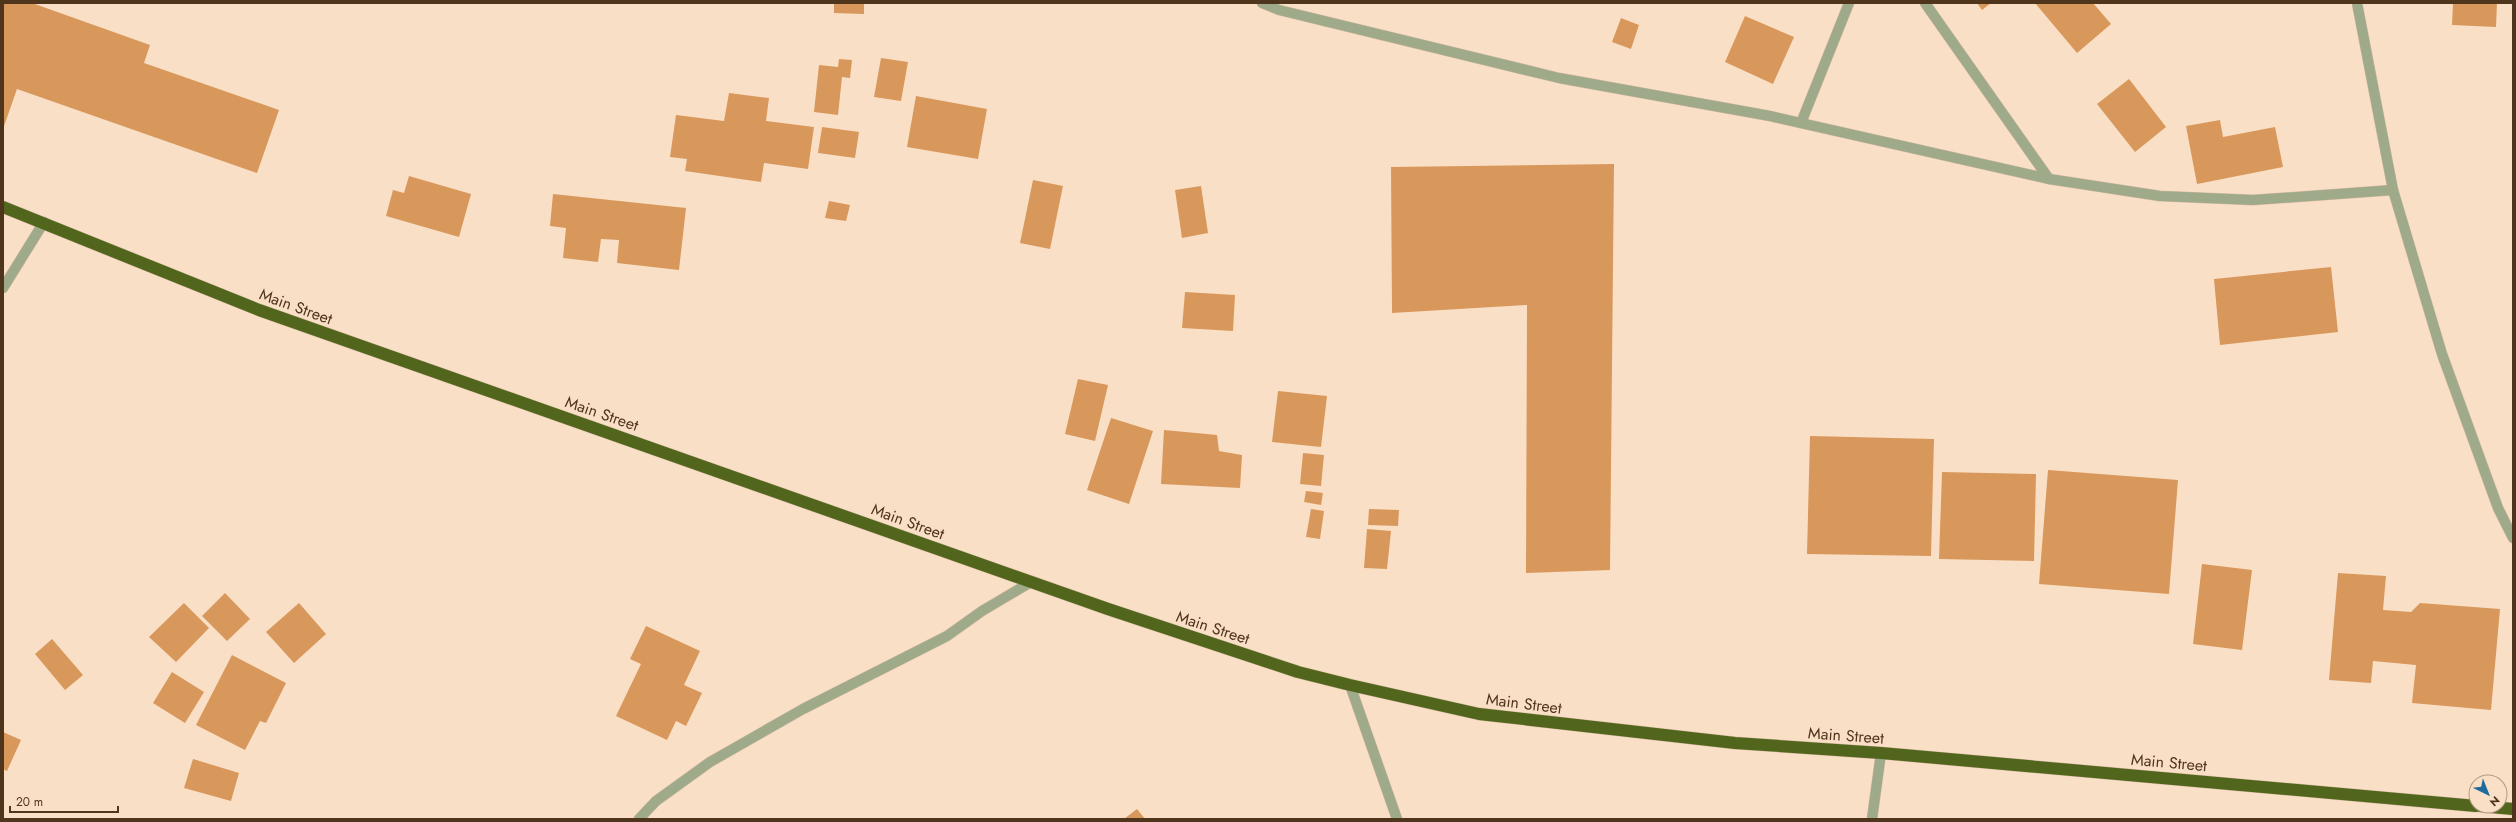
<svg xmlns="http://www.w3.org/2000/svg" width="2516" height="822" viewBox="0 0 2516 822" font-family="Jost,sans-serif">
	<rect width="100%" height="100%" fill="#fadfc7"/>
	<g fill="#d8985b">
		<polygon points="3,3 32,3 150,45 144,63 279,110 257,173 17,89 3,129"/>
		<polygon points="834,3 864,3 864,14 834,13"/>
		<polygon points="1977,3 1991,3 1982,10"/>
		<polygon points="2035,3 2093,3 2111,24 2077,53"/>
		<polygon points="2453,3 2497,3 2496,27 2452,25"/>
		<polygon points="1745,16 1794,37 1773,84 1725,62"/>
		<polygon points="1621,18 1639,25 1631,49 1612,42"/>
		<polygon points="881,58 908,62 901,101 874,97"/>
		<polygon points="839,59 852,60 850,78 842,77 838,115 814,112 819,65 838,67"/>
		<polygon points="2129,79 2166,127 2135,152 2097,104"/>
		<polygon points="729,93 769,98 766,121 814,127 808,169 764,163 761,182 685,171 687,159 670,157 676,115 724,121"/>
		<polygon points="916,96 987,109 978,159 907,147"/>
		<polygon points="2220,120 2223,137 2275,127 2283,167 2197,184 2186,126"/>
		<polygon points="822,127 859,132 855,158 818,153"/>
		<polygon points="1614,164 1610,570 1526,573 1527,305 1392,313 1391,167"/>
		<polygon points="409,176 471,194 459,237 386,216 393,190 404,193"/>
		<polygon points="1033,180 1063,186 1050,249 1020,243"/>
		<polygon points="1201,186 1208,233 1182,238 1175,190"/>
		<polygon points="553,194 686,208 679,270 617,263 619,240 601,239 598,262 563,258 566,228 550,226"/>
		<polygon points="829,201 850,205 846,221 825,218"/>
		<polygon points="2331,267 2338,332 2220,345 2214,279"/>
		<polygon points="1185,292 1235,295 1233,331 1182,328"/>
		<polygon points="1078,379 1108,385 1095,441 1065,434"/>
		<polygon points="1278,391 1327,396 1321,447 1272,442"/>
		<polygon points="1111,418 1153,431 1129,504 1087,490"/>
		<polygon points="1164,430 1217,435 1219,451 1242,455 1240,488 1161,484"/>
		<polygon points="1810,436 1934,439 1931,556 1807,554"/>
		<polygon points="1303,453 1324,455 1321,486 1300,484"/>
		<polygon points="2048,470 2178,480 2169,594 2039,584"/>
		<polygon points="1942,472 2036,474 2034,561 1939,559"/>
		<polygon points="1306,491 1323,493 1321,505 1304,502"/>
		<polygon points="1311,509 1324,511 1320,539 1306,537"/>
		<polygon points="1369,509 1399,510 1398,526 1368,525"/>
		<polygon points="1367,529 1391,531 1387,569 1364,568"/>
		<polygon points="2202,564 2252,570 2242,650 2193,644"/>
		<polygon points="2338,573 2386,576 2383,610 2411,612 2420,603 2500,609 2491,710 2412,703 2416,665 2373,661 2371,683 2329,680"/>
		<polygon points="225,593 250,619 227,641 202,616"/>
		<polygon points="184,603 209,628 176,662 149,637"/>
		<polygon points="299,603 326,634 294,663 266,632"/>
		<polygon points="646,626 700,651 684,685 702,693 686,726 676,721 667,740 616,716 641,664 630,659"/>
		<polygon points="52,639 83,675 65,690 35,654"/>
		<polygon points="232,655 286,683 266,723 260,721 245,750 196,725"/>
		<polygon points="172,672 204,692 185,723 153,703"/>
		<polygon points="3,732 21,740 7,771 3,769"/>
		<polygon points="193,759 239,773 231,801 184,788"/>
		<polygon points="1137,809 1145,819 1124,819"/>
	</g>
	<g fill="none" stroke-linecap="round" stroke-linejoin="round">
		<defs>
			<g id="minor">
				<polyline points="1262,3 1279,10 1559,78 1770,116 2049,179 2160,196 2253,200 2393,190"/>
				<polyline points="1925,3 2049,179"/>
				<polyline points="2357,3 2393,190 2442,354 2498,508 2513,538"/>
				<polyline points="1801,123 1849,3"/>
				<polyline points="3,288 44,222"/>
				<polyline points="1350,685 1397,819"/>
				<polyline points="639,819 656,801 710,762 803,709 947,636 982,611 1031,582"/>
				<polyline points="1872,819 1881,753"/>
			</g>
			<g id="highway">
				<polyline points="3,207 259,310 1108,609 1298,672 1350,685 1479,714 1735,743 1881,753 2476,806"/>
				<polyline points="2480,806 2513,809"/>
			</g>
		</defs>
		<use href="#minor" stroke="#d8bda5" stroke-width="11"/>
		<use href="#highway" stroke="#d8bda5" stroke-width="13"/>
		<use href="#minor" stroke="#9faa8b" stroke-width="10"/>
		<use href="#highway" stroke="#51661c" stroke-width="12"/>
	</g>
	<g text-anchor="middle" stroke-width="4" stroke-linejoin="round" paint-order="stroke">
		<g font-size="16" fill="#4f351b" stroke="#fadfc7">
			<text transform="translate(296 306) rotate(20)" y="6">Main Street</text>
			<text transform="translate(602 413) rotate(19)" y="6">Main Street</text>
			<text transform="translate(908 521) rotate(20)" y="6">Main Street</text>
			<text transform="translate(1213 627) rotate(18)" y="6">Main Street</text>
			<text transform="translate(1524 703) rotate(7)" y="6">Main Street</text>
			<text transform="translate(1846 735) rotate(4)" y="6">Main Street</text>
			<text transform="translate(2169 762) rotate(5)" y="6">Main Street</text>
		</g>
	</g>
	<rect width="2516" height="822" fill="none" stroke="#4f351b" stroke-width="8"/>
	<g transform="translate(2488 794) rotate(137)"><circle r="19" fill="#fadfc7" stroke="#b69b82"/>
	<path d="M0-3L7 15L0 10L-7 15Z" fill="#1f6a9d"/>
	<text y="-6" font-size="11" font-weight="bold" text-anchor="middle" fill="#4f351b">N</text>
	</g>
	<path d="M10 806v6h108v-6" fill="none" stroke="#4f351b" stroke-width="2"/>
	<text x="16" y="806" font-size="12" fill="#4f351b" stroke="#fadfc7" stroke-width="3" paint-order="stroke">20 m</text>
</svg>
